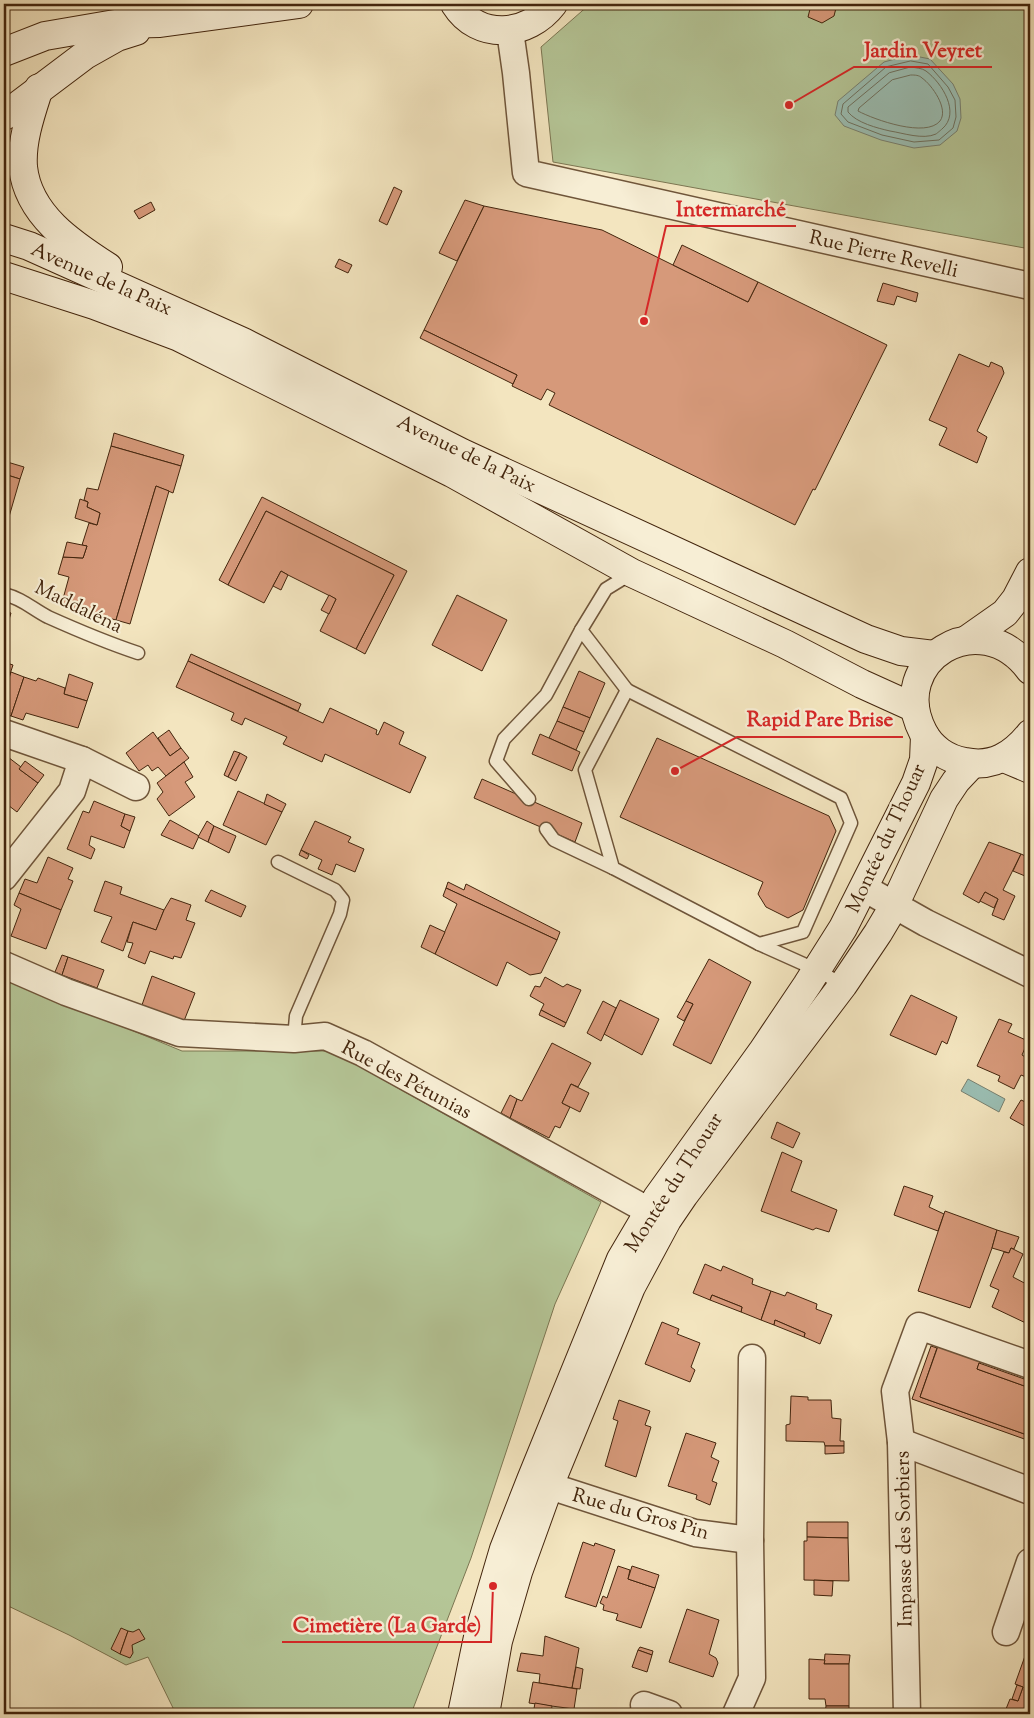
<svg xmlns="http://www.w3.org/2000/svg" width="1034" height="1718" viewBox="0 0 1034 1718" font-family="'Sorts Mill Goudy',serif">
	<rect width="100%" height="100%" fill="#f3e5bf"/>
	<filter id="stains"><feTurbulence type="fractalNoise" baseFrequency=".004" numOctaves="4"/><feColorMatrix values="0 0 0 0 .2 0 0 0 0 .09 0 0 0 0 .02 0 0 0 .5 -.17"/></filter>
	<radialGradient id="worn" r=".72"><stop offset=".6" stop-color="#630" stop-opacity="0"/><stop offset="1" stop-color="#630" stop-opacity=".3"/></radialGradient>
	<g fill="#b5c697" stroke="#7c7652">
		<polygon points="590,4 1030,4 1030,249 553,162 541,47"/>
		<polygon points="4,979 37,991 182,1051 332,1051 601,1202 555,1304 471,1558 411,1714 176,1714 148,1657 126,1665 69,1635 4,1604"/>
	</g>
	<g fill="#9bbfb4" stroke="#788171">
		<polygon points="910,55 930,59 953,84 960,99 961,118 957,131 940,145 914,148 881,140 844,126 835,115 838,101 884,62"/>
		<polygon points="968,1079 1005,1099 999,1112 961,1091"/>
	</g>
	<g fill="none" stroke-linecap="round" stroke-linejoin="round">
		<g stroke="#6f7260" stroke-width="1">
			<polygon points="911,61 928,64 948,87 955,100 956,117 953,128 939,140 914,142 882,135 848,122 841,114 843,104 886,67"/>
			<path d="M911,67C916,68 922,68 926,71C942,83 961,113 942,129C941,130 936,134 936,134C923,140 903,133 890,131C877,128 857,123 848,112V107L889,73Z"/>
			<path d="M911,75C915,75 919,75 922,78C932,85 949,109 940,121C926,138 875,120 858,111L859,108L892,80Z"/>
		</g>
	</g>
	<g fill="#d6997a" stroke="#43250d">
		<polygon points="812,4 837,4 834,16 822,23 808,17 811,5"/>
		<polygon points="394,187 402,191 387,225 379,221"/>
		<polygon points="465,200 484,206 457,261 439,253"/>
		<polygon points="151,202 155,210 139,219 134,211"/>
		<polygon points="484,206 602,230 748,302 758,282 887,345 815,490 813,489 795,525 549,405 555,393 547,389 541,400 512,386 517,375 424,330"/>
		<polygon points="682,245 758,282 748,302 673,265"/>
		<polygon points="339,259 352,265 348,273 335,267"/>
		<polygon points="883,283 918,293 916,302 897,296 894,305 877,301"/>
		<polygon points="424,330 517,375 513,384 420,338"/>
		<polygon points="959,354 989,367 991,362 1002,367 1004,373 977,431 987,437 977,463 939,445 947,428 929,420"/>
		<polygon points="114,433 184,455 181,466 111,446"/>
		<polygon points="111,446 181,466 173,493 156,486 116,620 61,606 69,577 58,574 63,557 83,558 87,546 82,545 89,523 97,525 100,513 87,507 88,502 84,500 87,488 98,490"/>
		<polygon points="4,461 24,467 20,479 4,474"/>
		<polygon points="4,474 20,479 4,534"/>
		<polygon points="156,486 169,491 130,624 116,620"/>
		<polygon points="262,497 407,571 365,654 356,649 394,575 266,511 228,585 219,580"/>
		<polygon points="80,499 88,502 87,507 100,513 97,525 75,518"/>
		<polygon points="266,511 394,575 356,649 320,631 336,599 288,575 281,571 264,603 228,585"/>
		<polygon points="67,542 87,546 83,558 63,557"/>
		<polygon points="281,571 288,575 281,590 273,586"/>
		<polygon points="329,595 336,599 329,614 321,610"/>
		<polygon points="457,595 507,620 482,671 432,645"/>
		<polygon points="4,611 11,613 4,636"/>
		<polygon points="191,654 301,704 298,711 188,661"/>
		<polygon points="188,661 323,723 330,708 377,730 376,734 378,735 384,722 404,732 399,744 426,757 410,793 325,754 322,762 283,744 287,737 245,718 242,725 231,720 234,713 176,687"/>
		<polygon points="4,662 13,665 6,686 4,685"/>
		<polygon points="579,671 605,683 590,718 563,707"/>
		<polygon points="11,672 24,677 11,716 4,714 4,694"/>
		<polygon points="69,674 93,683 87,701 64,694"/>
		<polygon points="24,677 36,681 38,678 65,688 64,694 87,701 78,728 26,713 23,720 11,716"/>
		<polygon points="563,707 590,718 584,732 557,721"/>
		<polygon points="557,721 584,732 576,750 549,738"/>
		<polygon points="169,730 181,748 170,756 158,738"/>
		<polygon points="153,732 170,756 181,748 189,758 166,776 158,767 152,771 148,765 139,771 126,753"/>
		<polygon points="540,734 580,752 572,771 532,754"/>
		<polygon points="657,738 829,816 836,831 803,910 788,918 766,907 758,894 763,882 620,817"/>
		<polygon points="234,751 240,753 228,777 224,775"/>
		<polygon points="240,753 247,757 236,781 228,777"/>
		<polygon points="4,754 21,767 19,769 38,783 17,812 4,802"/>
		<polygon points="25,761 44,775 38,783 19,769"/>
		<polygon points="184,762 193,777 185,782 195,797 169,816 157,799 163,792 157,783"/>
		<polygon points="482,779 582,823 575,842 474,798"/>
		<polygon points="238,791 282,812 266,845 223,825"/>
		<polygon points="267,794 286,804 282,812 264,804"/>
		<polygon points="94,801 125,814 121,826 130,831 124,848 91,836 89,845 95,849 91,859 67,849 83,811 89,813"/>
		<polygon points="125,814 135,817 130,831 121,826"/>
		<polygon points="170,820 199,836 193,849 161,835"/>
		<polygon points="207,821 214,826 208,842 198,837"/>
		<polygon points="315,821 351,837 348,842 364,849 355,872 336,864 332,875 318,869 322,860 301,850"/>
		<polygon points="214,826 236,836 229,853 208,842"/>
		<polygon points="989,842 1021,854 1003,890 1015,896 1004,920 992,915 998,899 985,892 979,903 963,894"/>
		<polygon points="301,850 309,855 307,859 299,855"/>
		<polygon points="1021,854 1030,858 1030,866 1025,876 1013,871"/>
		<polygon points="48,857 73,868 68,879 73,881 61,910 19,893 25,879 37,883"/>
		<polygon points="105,881 122,887 120,894 164,910 156,930 133,922 123,951 101,942 112,917 94,911"/>
		<polygon points="448,882 464,890 466,884 560,932 557,940 446,888"/>
		<polygon points="446,888 557,940 541,973 530,975 507,962 497,986 435,954 457,904 443,896"/>
		<polygon points="211,890 246,906 241,917 205,901"/>
		<polygon points="985,892 998,899 994,908 980,901"/>
		<polygon points="19,893 61,910 46,949 11,936 21,909 14,905"/>
		<polygon points="171,898 191,905 186,920 195,923 181,958 174,956 173,959 150,951 145,964 128,957 133,943 127,942 133,922 156,930 164,910"/>
		<polygon points="430,925 445,932 435,954 421,947"/>
		<polygon points="62,955 68,957 62,975 55,972"/>
		<polygon points="68,957 104,970 97,988 62,975"/>
		<polygon points="709,959 751,982 711,1064 673,1045 693,1004 686,1001"/>
		<polygon points="152,976 195,993 184,1021 142,1005"/>
		<polygon points="545,977 563,987 567,984 581,990 566,1023 541,1010 544,1004 530,996 535,986 540,987"/>
		<polygon points="911,995 957,1017 947,1044 942,1041 936,1055 890,1035"/>
		<polygon points="620,1000 659,1019 642,1055 604,1034"/>
		<polygon points="603,1001 616,1008 601,1041 587,1033"/>
		<polygon points="686,1001 693,1004 684,1021 677,1017"/>
		<polygon points="541,1010 566,1023 564,1027 539,1015"/>
		<polygon points="999,1019 1012,1024 1008,1032 1028,1041 1022,1055 1030,1060 1030,1066 1026,1077 1021,1075 1014,1089 998,1081 1000,1076 977,1066"/>
		<polygon points="552,1043 591,1063 578,1087 571,1084 562,1103 570,1107 560,1128 555,1126 549,1138 510,1118 517,1099 522,1101"/>
		<polygon points="571,1084 589,1093 580,1112 562,1103"/>
		<polygon points="510,1095 517,1099 510,1118 501,1113"/>
		<polygon points="1021,1100 1030,1104 1030,1129 1010,1118"/>
		<polygon points="777,1122 800,1133 793,1148 771,1138"/>
		<polygon points="782,1152 802,1161 791,1191 837,1210 829,1232 816,1228 813,1230 761,1211"/>
		<polygon points="904,1186 933,1196 929,1207 944,1214 938,1231 894,1215"/>
		<polygon points="945,1211 997,1230 992,1248 970,1308 918,1291"/>
		<polygon points="997,1230 1019,1237 1014,1249 1011,1248 1009,1253 992,1248"/>
		<polygon points="1011,1248 1023,1254 1013,1277 1030,1286 1030,1325 992,1307 999,1290 990,1286 1004,1252 1009,1253"/>
		<polygon points="705,1264 721,1271 723,1266 753,1279 752,1284 771,1291 761,1320 741,1312 742,1307 712,1295 710,1300 693,1293"/>
		<polygon points="771,1291 785,1296 787,1292 817,1304 816,1309 832,1315 820,1344 804,1337 805,1333 775,1320 774,1325 761,1320"/>
		<polygon points="712,1295 742,1307 741,1312 710,1300"/>
		<polygon points="775,1320 805,1333 804,1337 774,1325"/>
		<polygon points="662,1322 679,1329 677,1334 700,1343 691,1367 695,1370 690,1382 645,1364"/>
		<polygon points="931,1346 937,1348 920,1397 1030,1436 1030,1441 912,1399"/>
		<polygon points="938,1346 980,1361 977,1369 1030,1388 1030,1436 920,1397"/>
		<polygon points="979,1363 1030,1381 1030,1388 977,1369"/>
		<polygon points="791,1396 808,1397 808,1400 831,1400 832,1418 841,1419 840,1441 844,1441 844,1446 825,1446 824,1442 786,1441 786,1425 790,1424"/>
		<polygon points="619,1400 650,1411 645,1425 651,1427 636,1477 605,1466 618,1421 613,1419"/>
		<polygon points="686,1433 716,1443 711,1457 719,1461 712,1481 717,1483 710,1505 696,1499 697,1495 668,1486"/>
		<polygon points="825,1446 844,1446 844,1453 825,1454"/>
		<polygon points="807,1522 848,1522 848,1538 807,1537"/>
		<polygon points="807,1537 848,1538 849,1581 804,1580 804,1541 807,1541"/>
		<polygon points="583,1542 594,1546 595,1543 615,1550 596,1607 565,1597"/>
		<polygon points="618,1566 630,1570 628,1579 655,1588 641,1628 616,1620 618,1614 603,1610 604,1605 600,1603 603,1596 607,1598"/>
		<polygon points="632,1566 659,1575 655,1588 628,1579"/>
		<polygon points="814,1580 833,1581 832,1596 814,1595"/>
		<polygon points="687,1609 719,1620 709,1654 716,1658 718,1663 713,1677 669,1662"/>
		<polygon points="121,1628 128,1631 120,1654 111,1649"/>
		<polygon points="139,1629 145,1639 132,1645 133,1653 130,1658 120,1654 128,1631 133,1632"/>
		<polygon points="545,1636 579,1648 572,1688 539,1683 540,1674 517,1671 521,1653 543,1656"/>
		<polygon points="640,1647 653,1651 652,1655 638,1650"/>
		<polygon points="638,1650 652,1655 647,1672 632,1667"/>
		<polygon points="825,1654 850,1655 849,1664 824,1664"/>
		<polygon points="1025,1656 1030,1658 1030,1714 1004,1714 1010,1699 1018,1701 1023,1687 1015,1684"/>
		<polygon points="809,1659 825,1660 824,1664 849,1664 849,1706 826,1706 825,1699 809,1699"/>
		<polygon points="576,1667 583,1669 580,1689 572,1688"/>
		<polygon points="533,1682 577,1689 574,1709 529,1703"/>
		<polygon points="1017,1685 1023,1687 1018,1701 1012,1699"/>
		<polygon points="535,1703 552,1706 551,1714 533,1714"/>
		<polygon points="826,1706 849,1706 849,1714 825,1714"/>
	</g>
	<g fill="none" stroke-linecap="round" stroke-linejoin="round">
		<defs>
			<g id="lane">
				<path d="M4,594C23,599 31,608 48,617C77,630 108,643 138,653"/>
				<polyline points="581,630 627,690 585,770 613,868 759,944 817,970 843,985"/>
				<polyline points="627,690 841,798 851,823 803,932 759,944"/>
				<polyline points="529,799 496,761 504,739 546,695 581,630 606,589 632,573"/>
				<polyline points="546,829 554,840 613,868"/>
				<polyline points="278,862 335,890 343,900 340,914 296,1016 294,1039"/>
			</g>
			<g id="street">
				<polyline points="510,31 516,73 526,173 1030,286"/>
				<polyline points="4,733 82,760 136,787"/>
				<polyline points="4,877 72,791 82,760"/>
				<polyline points="864,888 926,923 1030,974"/>
				<polyline points="4,965 66,992 180,1033 294,1039 325,1036 363,1053 649,1211"/>
				<polyline points="901,1442 895,1391 919,1326 1030,1365"/>
				<polyline points="531,1480 695,1533 750,1540 752,1358"/>
				<polyline points="1006,1632 1030,1562"/>
				<polyline points="644,1705 669,1714"/>
				<polyline points="736,1714 752,1678 750,1540"/>
				<polyline points="907,1714 901,1442 1030,1491"/>
			</g>
			<g id="secondary">
				<path d="M455,4C478,41 528,37 553,4"/>
				<polyline points="4,52 45,36 115,24 160,23 299,4"/>
				<path d="M39,88C31,113 21,141 23,167C28,215 72,244 108,267"/>
				<polyline points="4,116 85,55 117,37 136,31"/>
				<polyline points="4,238 29,246 243,342 462,453 866,639 901,651 934,655"/>
				<polyline points="4,276 94,305 179,337 452,473 632,573 785,644 862,684 915,708"/>
				<polyline points="968,639 1005,613 1016,599 1030,572"/>
				<path d="M1030,670C980,602 886,661 923,732C931,748 947,759 965,762C993,768 1013,755 1030,734"/>
				<polyline points="1004,758 1030,769"/>
				<polyline points="462,1714 478,1637 504,1549 531,1480 621,1259 657,1198 762,1052 807,985 843,928 916,783 924,760 925,736"/>
				<polyline points="485,1714 498,1641 518,1572 549,1486 631,1287 667,1220 684,1195 843,985 878,933 894,906 944,799 956,781 972,764"/>
			</g>
		</defs>
		<use href="#lane" stroke="#6f553a" stroke-width="15"/>
		<use href="#street" stroke="#6f553a" stroke-width="29"/>
		<use href="#secondary" stroke="#43250d" stroke-width="30"/>
		<use href="#lane" stroke="#f7eed5" stroke-width="12"/>
		<use href="#street" stroke="#f7eed5" stroke-width="26"/>
		<use href="#secondary" stroke="#f7eed5" stroke-width="28"/>
	</g>
	<g text-anchor="middle" stroke-width="4.5" stroke-linejoin="round" paint-order="stroke">
		<g font-size="20" fill="#43250d" stroke="#f7eed5">
			<text transform="translate(884 253) rotate(13)" y="7">Rue Pierre Revelli</text>
			<text transform="translate(102 278) rotate(24)" y="7">Avenue de la Paix</text>
			<text transform="translate(467 453) rotate(26)" y="7">Avenue de la Paix</text>
			<text transform="translate(79 606) rotate(26)" y="7">Maddaléna</text>
			<text transform="translate(885 838) rotate(-65)" y="7">Montée du Thouar</text>
			<text transform="translate(407 1079) rotate(28)" y="7">Rue des Pétunias</text>
			<text transform="translate(673 1182) rotate(-57)" y="7">Montée du Thouar</text>
			<text transform="translate(641 1513) rotate(16)" y="7">Rue du Gros Pin</text>
			<text transform="translate(903 1539) rotate(-91)" y="7">Impasse des Sorbiers</text>
		</g>
	</g>
	<path fill="none" stroke="#d62828" stroke-width="2" d="M789 105L854 67H992M644 321L666 226H796M675 771L737 737H903M493 1586L491 1642H282"/>
	<g fill="#d62828" stroke="#f7eed5" stroke-width="2">
		<circle cx="789" cy="105" r="5"/>
		<circle cx="644" cy="321" r="5"/>
		<circle cx="675" cy="771" r="5"/>
		<circle cx="493" cy="1586" r="5"/>
	</g>
	<g font-size="21" text-anchor="middle" font-weight="bold" fill="#d62828" stroke="#f7eed5" stroke-width="4.5" stroke-linejoin="round" paint-order="stroke">
		<text x="923" y="57">Jardin Veyret</text>
		<text x="731" y="216">Intermarché</text>
		<text x="820" y="726">Rapid Pare Brise</text>
		<text x="387" y="1632">Cimetière (La Garde)</text>
	</g>
	<rect width="1034" height="1718" fill="none" stroke="#f3e5bf" stroke-width="20"/>
	<rect x="5" y="5" width="1024" height="1708" fill="none" stroke="#43250d" stroke-width="2.5"/>
	<rect x="10" y="10" width="1014" height="1698" fill="none" stroke="#43250d"/>
	<rect width="100%" height="100%" filter="url(#stains)"/>
	<rect width="100%" height="100%" fill="url(#worn)"/>
</svg>
